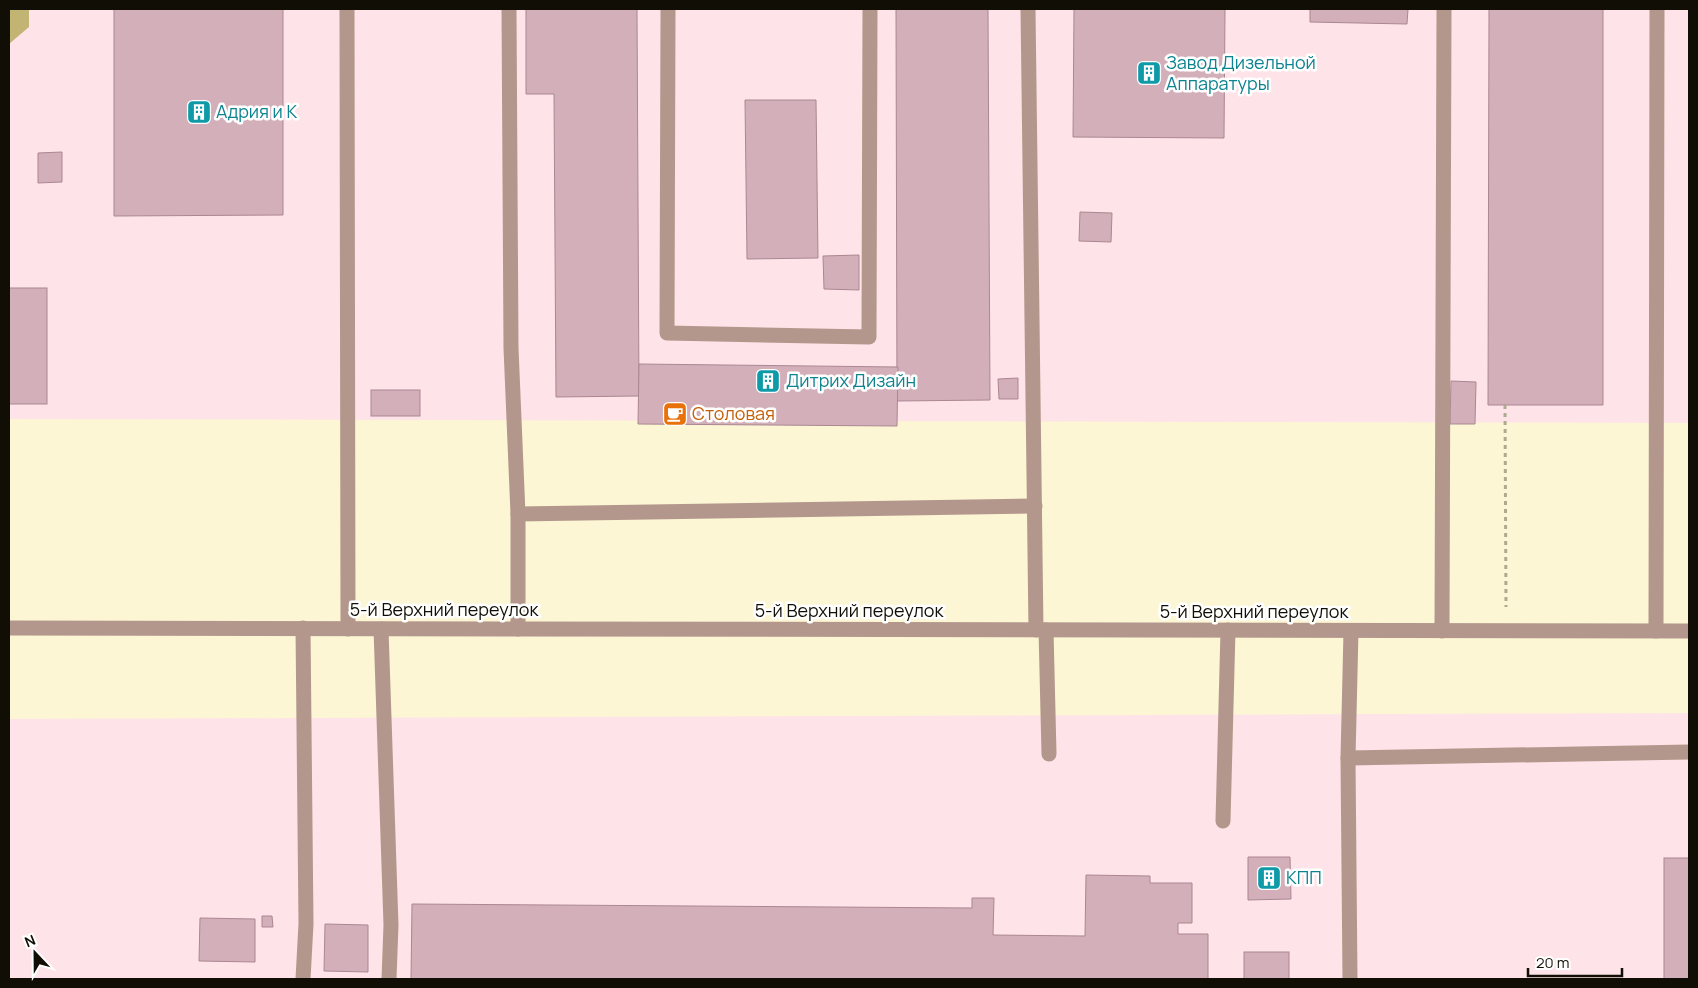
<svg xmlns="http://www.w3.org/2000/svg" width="1698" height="988" viewBox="0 0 1698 988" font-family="Manrope,sans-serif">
	<rect width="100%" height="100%" fill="#fcf6d4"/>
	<g fill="#fee3e8">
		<polygon points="9,9 1689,9 1689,423 9,419"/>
		<polygon points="1689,713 1689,979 9,979 9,719"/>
	</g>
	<polygon fill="#c2b574" points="9,9 29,9 29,27 9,44"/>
	<g fill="#d3afba" stroke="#aa8792">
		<polygon points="114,9 283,9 283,215 114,216"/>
		<polygon points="526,9 637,9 639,396 556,397 554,94 526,94"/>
		<polygon points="896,9 988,9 990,400 897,401"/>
		<polygon points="1074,9 1225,9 1224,138 1073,137"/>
		<polygon points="1310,9 1408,9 1407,24 1310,22"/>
		<polygon points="1489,9 1603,9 1603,405 1488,405"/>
		<polygon points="745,100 816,100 818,258 747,259"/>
		<polygon points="62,152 62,182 38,183 38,153"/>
		<polygon points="1080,212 1112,213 1111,242 1079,241"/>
		<polygon points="859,255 859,290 824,289 823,256"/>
		<rect x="9" y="288" width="38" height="116"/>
		<polygon points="639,364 898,367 897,426 638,424"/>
		<polygon points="1018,378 1018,399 999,399 998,379"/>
		<polygon points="1451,381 1476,382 1475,424 1450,424"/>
		<rect x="371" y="390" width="49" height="26"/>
		<polygon points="1248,857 1290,857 1291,899 1248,900"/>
		<rect x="1664" y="858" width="25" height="121"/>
		<polygon points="1086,875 1150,876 1150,883 1192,883 1192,923 1178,923 1178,934 1208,934 1208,979 411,979 412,904 972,908 972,898 994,898 993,935 1085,936"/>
		<polygon points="262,916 272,916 273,927 262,927"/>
		<polygon points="200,918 255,919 255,962 199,961"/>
		<polygon points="325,924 368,925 368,972 324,971"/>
		<rect x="1244" y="952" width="45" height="27"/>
	</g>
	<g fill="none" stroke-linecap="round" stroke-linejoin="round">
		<polyline stroke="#aeaa90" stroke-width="3" stroke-dasharray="4 4" stroke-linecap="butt" points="1505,405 1506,607"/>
		<g stroke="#b4978c" stroke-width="15">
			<polyline points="347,9 348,629"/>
			<polyline points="509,9 511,348 518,514 518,629"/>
			<polyline points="668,9 667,333 869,337 870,9"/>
			<polyline points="1028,9 1036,630"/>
			<polyline points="518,514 1035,506"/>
			<polyline points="9,628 1689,631"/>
			<polyline points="381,629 391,925 389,979"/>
			<polyline points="1046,630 1049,754"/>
			<polyline points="1442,631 1444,9"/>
			<polyline points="1656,631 1657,9"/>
			<polyline points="1348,758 1689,752"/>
			<polyline points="1223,821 1228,630"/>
			<polyline points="303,979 306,924 303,628"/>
			<polyline points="1350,979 1348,758 1351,631"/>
		</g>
	</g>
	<defs>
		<symbol id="building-square" viewBox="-11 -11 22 22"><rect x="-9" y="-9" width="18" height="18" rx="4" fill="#0f9aa8" stroke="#fff"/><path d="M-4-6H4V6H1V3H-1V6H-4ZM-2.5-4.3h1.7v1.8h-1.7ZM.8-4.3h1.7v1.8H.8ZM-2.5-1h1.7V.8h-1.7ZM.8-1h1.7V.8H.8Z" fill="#fff"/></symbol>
		<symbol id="cafe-square" viewBox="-11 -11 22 22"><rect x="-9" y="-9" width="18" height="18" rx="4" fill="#e8710a" stroke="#fff"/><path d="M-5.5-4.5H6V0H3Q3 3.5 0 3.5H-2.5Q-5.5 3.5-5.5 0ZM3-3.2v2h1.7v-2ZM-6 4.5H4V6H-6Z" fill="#fff"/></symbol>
	</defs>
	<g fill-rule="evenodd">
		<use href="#building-square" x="1135" y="59" width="28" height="28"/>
		<use href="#building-square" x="185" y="98" width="28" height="28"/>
		<use href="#building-square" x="754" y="367" width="28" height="28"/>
		<use href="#cafe-square" x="661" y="400" width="28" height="28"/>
		<use href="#building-square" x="1255" y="864" width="28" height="28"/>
	</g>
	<g text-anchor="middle" stroke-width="5" stroke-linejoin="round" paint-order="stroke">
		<g font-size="18" fill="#0d838f" stroke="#fff" text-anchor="start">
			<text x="1166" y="69">Завод Дизельной<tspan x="1166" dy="21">Аппаратуры</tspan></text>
			<text x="216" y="118">Адрия и К</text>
			<text x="786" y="387">Дитрих Дизайн</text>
			<text x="1286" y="884">КПП</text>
		</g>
		<g font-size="18" fill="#c56008" stroke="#fff" text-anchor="start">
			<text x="692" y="420">Столовая</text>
		</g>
		<g font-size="18" fill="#110f05" stroke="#fff">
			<text x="444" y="616">5-й Верхний переулок</text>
			<text x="849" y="617">5-й Верхний переулок</text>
			<text x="1254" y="618">5-й Верхний переулок</text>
		</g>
	</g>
	<rect width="1698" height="988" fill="none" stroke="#110f05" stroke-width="20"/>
	<g transform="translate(35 953) rotate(338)" stroke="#ffffff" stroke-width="4" paint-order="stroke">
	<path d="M0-4L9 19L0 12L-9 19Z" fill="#110f05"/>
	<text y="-8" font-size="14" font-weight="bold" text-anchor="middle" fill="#110f05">N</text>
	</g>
	<path d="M1528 968v8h94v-8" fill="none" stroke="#110f05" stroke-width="2.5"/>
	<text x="1536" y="968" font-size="15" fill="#110f05" stroke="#ffffff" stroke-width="4" paint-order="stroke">20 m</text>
</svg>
